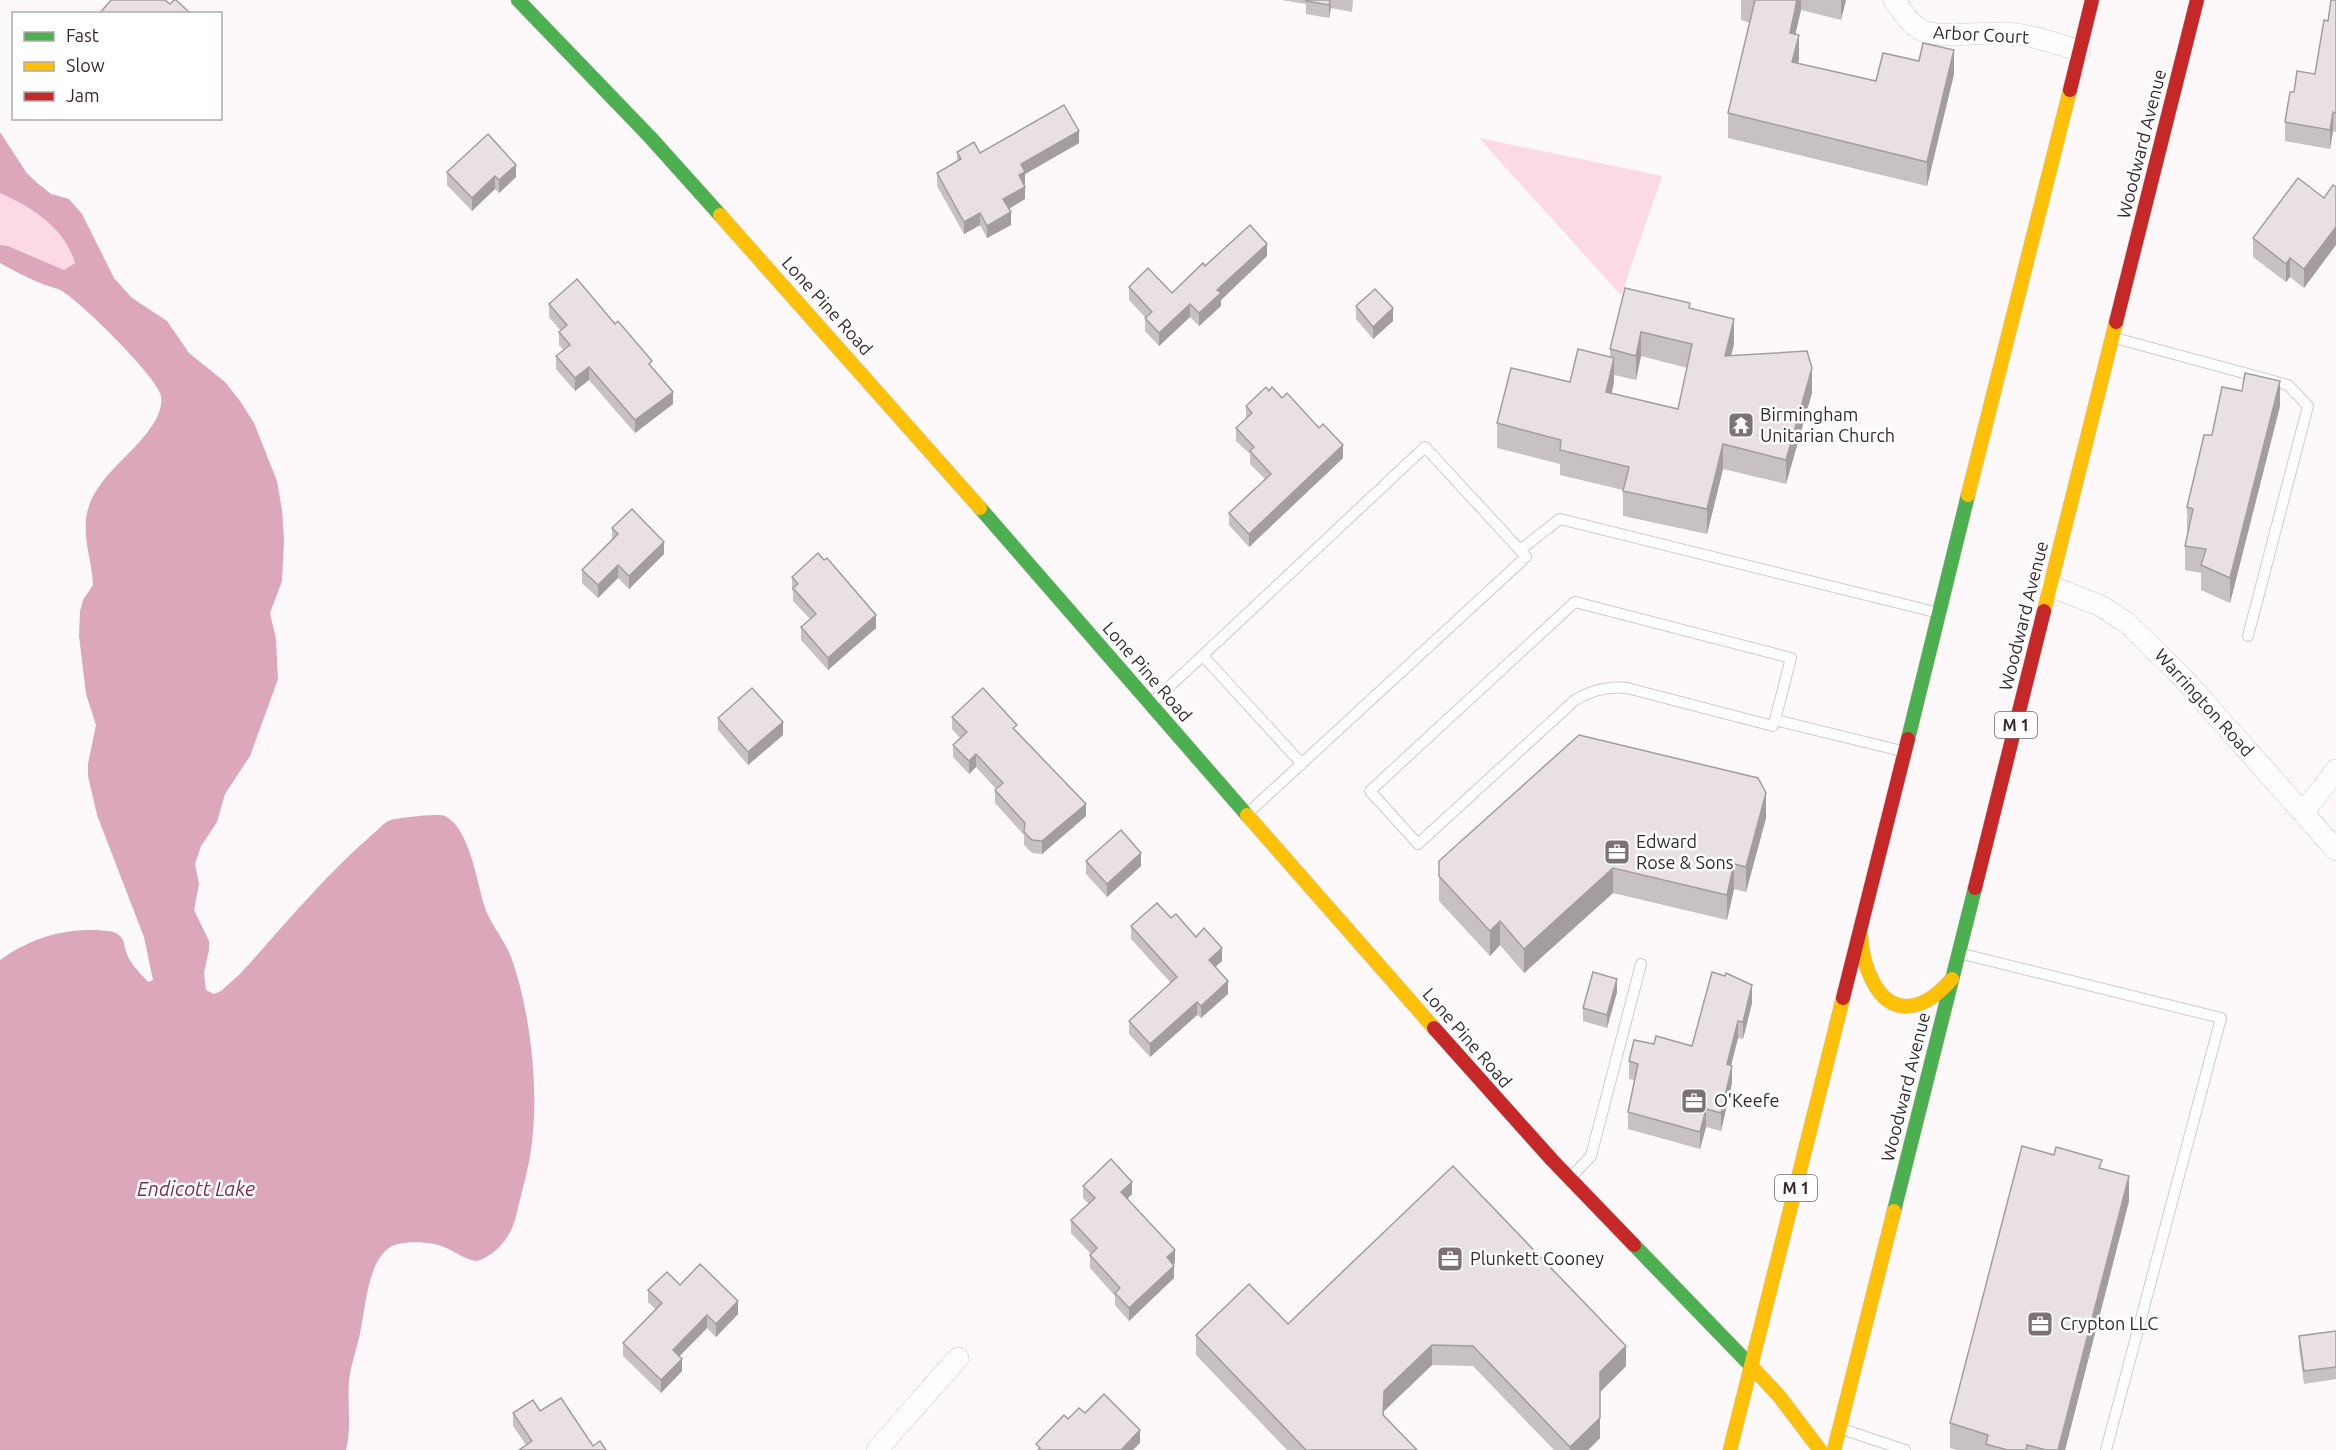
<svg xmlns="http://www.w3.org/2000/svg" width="2336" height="1450" viewBox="0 0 2336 1450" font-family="Ubuntu,sans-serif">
	<rect width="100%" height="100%" fill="#fdf8fa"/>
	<g fill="#fbd9e5">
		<polygon points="1479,138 1662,176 1621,295"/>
		<path d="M0,193C34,208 63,226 75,263L64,270L8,246L0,245Z"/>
	</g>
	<path fill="#dca7bb" d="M0,132L26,172L36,182L51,194L69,199L82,214L114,278L132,298L167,321L189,353L225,382L240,401L254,423L277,481L282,510L284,540L282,581L270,613L276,639L278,679L250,756L225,794L217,822L201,846L195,864L199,884L194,910L209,941V950L204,973L206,990L214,994L221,991L239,975C282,928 324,876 373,834C378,830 384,822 391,820C399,818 438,813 445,816C469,828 477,881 484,905C490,924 504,939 511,957C529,1006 538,1080 533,1132C531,1161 522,1191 515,1220C509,1239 496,1255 477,1261C465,1260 455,1251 444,1247C432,1242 411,1241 398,1244C369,1250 366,1304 361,1328C358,1346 351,1363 349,1381C347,1404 352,1427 346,1450H0V960C30,939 59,929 97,930C104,931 113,930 119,935C125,940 124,946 126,952C130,964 140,973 148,982L153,980L144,937L97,815L88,776V764L96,725L86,694L79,636L80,611L83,600L93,585C92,561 82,537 87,513C95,478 130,457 149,430C156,421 163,408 161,396C159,379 80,301 62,291C57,288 51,287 45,285C30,279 14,271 0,263V245L8,246L64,270L75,263C64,227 33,208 0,193Z"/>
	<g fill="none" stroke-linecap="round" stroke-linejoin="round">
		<defs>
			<g id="lane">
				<polyline points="2115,338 2288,385 2308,406 2248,636"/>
				<polyline points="1203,656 1302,764"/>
				<polyline points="1153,702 1425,447 1520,550 1560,519 1935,612"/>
				<path d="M1775,720L1791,658L1575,602L1370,791L1418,844L1574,701C1591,690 1607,686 1627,688L1773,726L1775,720L1902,751"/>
				<polyline points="1248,813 1526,557 1520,550"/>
				<polyline points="1963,954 2221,1018 2106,1450"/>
				<polyline points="1572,1176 1591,1156 1641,964"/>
				<polyline points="1842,1429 1905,1450"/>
			</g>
			<g id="street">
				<path d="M1894,0C1902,11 1912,28 1926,32C1946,38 1980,32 2004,33C2030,34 2055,43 2080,51"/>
				<polyline points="2050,586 2101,606 2127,623 2183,678 2336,850"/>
				<polyline points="2303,813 2336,770"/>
				<polyline points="877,1450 958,1358"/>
			</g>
			<g id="fast">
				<polyline points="518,0 650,137 720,215"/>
				<polyline points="980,508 1247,815"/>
				<polyline points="1908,739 1968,495"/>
				<polyline points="1894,1211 1975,888"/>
				<polyline points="1634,1245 1751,1366"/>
			</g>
			<g id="slow">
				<polyline points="720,215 980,508"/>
				<polyline points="1968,495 2070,90"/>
				<polyline points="2044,611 2116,322"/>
				<polyline points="1247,815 1434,1028"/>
				<path d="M1861,936C1862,962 1876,1009 1909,1006C1927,1005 1941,991 1952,979"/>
				<polyline points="1751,1366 1779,1396 1820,1450"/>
				<polyline points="1730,1450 1843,998"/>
				<polyline points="1834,1450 1894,1211"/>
			</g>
			<g id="jam">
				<polyline points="2070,90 2092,0"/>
				<polyline points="2116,322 2197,0"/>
				<polyline points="1975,888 2044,611"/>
				<polyline points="1843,998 1908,739"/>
				<polyline points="1434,1028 1552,1160 1634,1245"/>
			</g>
		</defs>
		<use href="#lane" stroke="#d3cbce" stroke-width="12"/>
		<use href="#street" stroke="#d3cbce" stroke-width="22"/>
		<use href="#fast" stroke="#d3cbce" stroke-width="15"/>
		<use href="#slow" stroke="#d3cbce" stroke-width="15"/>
		<use href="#jam" stroke="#d3cbce" stroke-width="15"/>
		<use href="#lane" stroke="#fffefe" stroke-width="10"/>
		<use href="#street" stroke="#fffefe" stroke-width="21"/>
		<use href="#fast" stroke="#4caf50" stroke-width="14"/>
		<use href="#slow" stroke="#ffc107" stroke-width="14"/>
		<use href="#jam" stroke="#c62828" stroke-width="14"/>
	</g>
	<g fill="#c8c1c3" fill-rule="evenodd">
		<polygon points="1281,0 1353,0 1352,12 1331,8 1329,18 1306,14 1306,4"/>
		<polygon points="1741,0 1846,0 1841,20 1801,10 1795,34 1799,59 1798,63 1876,81 1954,74 1927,186 1728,138 1728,113 1750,23 1741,20"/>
		<polygon points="2336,0 2336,132 2333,131 2330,149 2285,141 2285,122 2294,92 2315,74 2328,21"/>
		<polygon points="1079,143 1025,174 1024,185 1025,199 1009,209 1011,225 987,238 980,225 964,234 937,186 937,173 957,161 957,152 980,153"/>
		<polygon points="447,172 516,177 499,193 495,189 472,211 447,185"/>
		<polygon points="2324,198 2304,288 2290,277 2286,282 2253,257 2253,238"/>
		<polygon points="1267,256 1221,300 1221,306 1199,326 1190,317 1159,346 1145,331 1145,317 1129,300 1129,287 1172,293 1205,266"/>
		<path d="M1625,288L1690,309L1734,344L1731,355L1812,393L1786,484L1723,469L1707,534L1623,516V490L1560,475V464L1497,448V423L1570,382L1610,356V349ZM1641,356L1687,368L1678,409L1612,393L1614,382V375L1636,380Z"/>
		<polygon points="549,304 652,367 673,404 635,433 589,380 575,391 556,369 556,356 564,350 559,345 559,332 561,331 549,317"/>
		<polygon points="1356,306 1393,321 1373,339 1356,319"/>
		<polygon points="1269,391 1282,398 1343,458 1249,547 1229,525 1229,513 1265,479 1250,464 1250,454 1236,441 1236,428 1246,419 1246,406"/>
		<polygon points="2280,406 2230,603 2201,590 2201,573 2185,570 2185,546 2188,532 2187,532 2187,507 2212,435"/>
		<polygon points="612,528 664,554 629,589 618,578 598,598 582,583 582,570 612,539"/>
		<polygon points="792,577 876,628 828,670 801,640 801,627 810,619 793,601 793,592 792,589"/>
		<polygon points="952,717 1017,732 1086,816 1042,854 1032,853 1024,845 1024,835 995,803 995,790 996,789 976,767 969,774 953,757 953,745 960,738 952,729"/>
		<polygon points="718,718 783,735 748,765 718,730"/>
		<polygon points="1766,818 1746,892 1734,889 1727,920 1613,893 1524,973 1500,945 1490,956 1439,901 1439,861"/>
		<polygon points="1086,861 1141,866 1107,897 1086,874"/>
		<polygon points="1171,918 1196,937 1222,961 1215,967 1228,994 1201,1018 1197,1015 1150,1057 1129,1034 1129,1021 1171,983 1131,939 1131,926"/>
		<polygon points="1617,992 1607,1028 1583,1021 1583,1008"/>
		<polygon points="1752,1003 1743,1039 1738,1038 1731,1065 1732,1083 1721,1131 1706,1127 1700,1149 1628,1129 1628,1112 1634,1080 1629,1079 1629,1061 1654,1044 1692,1046"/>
		<polygon points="2054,1155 2102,1168 2129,1201 2065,1450 1957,1450 1950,1448 1950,1423"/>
		<polygon points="1453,1166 1626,1366 1600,1392 1600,1438 1588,1450 1554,1450 1473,1366 1432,1365 1384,1411 1384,1415 1417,1450 1287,1450 1196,1355 1196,1335 1288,1324"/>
		<polygon points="1083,1186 1132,1194 1127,1199 1175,1263 1173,1264 1174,1278 1129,1321 1115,1305 1115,1296 1090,1268 1090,1255 1091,1254 1071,1233 1071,1220 1089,1204 1083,1198"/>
		<polygon points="680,1285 738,1314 716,1337 707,1328 679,1356 682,1371 661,1393 623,1356 623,1343 656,1310 648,1302 648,1290"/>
		<polygon points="2336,1331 2336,1379 2304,1384 2299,1348 2299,1336"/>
		<polygon points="540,1411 593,1446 526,1445 513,1426 513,1413"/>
	</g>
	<g fill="#a39d9f">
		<polygon points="1330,0 1331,8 1329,18 1329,5"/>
		<polygon points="1797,0 1801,0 1801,10 1790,57 1790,33"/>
		<polygon points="1841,0 1846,0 1841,20"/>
		<polygon points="1799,35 1799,59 1792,86 1792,62"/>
		<polygon points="1954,50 1954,74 1927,186 1927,162"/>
		<polygon points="2333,112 2333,131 2330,149 2330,130"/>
		<polygon points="1079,131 1079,143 1025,174 1025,184 1019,188 1019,175 1021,164"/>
		<polygon points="516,165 516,177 499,193 499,180"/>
		<polygon points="495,176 495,189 472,211 472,198"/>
		<polygon points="1025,187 1025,199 1003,212 1003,199"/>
		<polygon points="1011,212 1011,225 987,238 987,226"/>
		<polygon points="980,213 980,225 964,234 964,222"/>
		<polygon points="2336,227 2336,245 2304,288 2304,269"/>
		<polygon points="1267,244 1267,256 1221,300 1221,306 1199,326 1199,313 1217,290"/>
		<polygon points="2290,258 2290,277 2286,282 2286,264"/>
		<polygon points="1190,304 1190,317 1159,346 1159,333"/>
		<polygon points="1393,308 1393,321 1373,339 1373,327"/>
		<polygon points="1734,319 1734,344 1725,380 1725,356"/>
		<polygon points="1641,332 1641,356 1636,380 1636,356"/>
		<polygon points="1614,358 1614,382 1606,416 1606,392"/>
		<polygon points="589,367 589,380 575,391 575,378"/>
		<polygon points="1812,368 1812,393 1786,484 1786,460"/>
		<polygon points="2280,381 2280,406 2230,603 2230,578"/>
		<polygon points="673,392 673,404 635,433 635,420"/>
		<polygon points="1723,444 1723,469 1707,534 1707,509"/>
		<polygon points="1343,445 1343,458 1249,547 1249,534"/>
		<polygon points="664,542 664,554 629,589 629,576"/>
		<polygon points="618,565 618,578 598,598 598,585"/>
		<polygon points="876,615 876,628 828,670 828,658"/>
		<polygon points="783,722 783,735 748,765 748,752"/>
		<polygon points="976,754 976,767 969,774 969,761"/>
		<polygon points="1766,793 1766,818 1746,892 1746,867"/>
		<polygon points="1086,804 1086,816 1042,854 1042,841"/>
		<polygon points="1141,853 1141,866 1107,897 1107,884"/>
		<polygon points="1734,864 1734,889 1727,920 1727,895"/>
		<polygon points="1613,868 1613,893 1524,973 1524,949"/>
		<polygon points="1500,921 1500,945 1490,956 1490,931"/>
		<polygon points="1222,948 1222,961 1209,973 1209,960"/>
		<polygon points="1617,979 1617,992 1607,1028 1607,1015"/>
		<polygon points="1228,981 1228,994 1201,1018 1201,1006"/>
		<polygon points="1752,985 1752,1003 1743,1039 1743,1022"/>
		<polygon points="1197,1002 1197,1015 1150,1057 1150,1044"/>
		<polygon points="1738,1021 1738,1038 1727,1081 1727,1064"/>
		<polygon points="1732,1066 1732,1083 1721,1131 1721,1113"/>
		<polygon points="1706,1109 1706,1127 1700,1149 1700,1132"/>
		<polygon points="2129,1176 2129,1201 2065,1450 2058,1450"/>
		<polygon points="1132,1182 1132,1194 1121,1205 1121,1192"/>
		<polygon points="1175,1250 1175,1263 1167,1270 1167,1257"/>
		<polygon points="1174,1266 1174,1278 1129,1321 1129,1308"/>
		<polygon points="738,1301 738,1314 716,1337 716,1324"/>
		<polygon points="707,1315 707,1328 673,1363 673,1350"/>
		<polygon points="1432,1345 1432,1365 1384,1411 1384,1391"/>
		<polygon points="1626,1346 1626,1366 1600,1392 1600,1372"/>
		<polygon points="682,1359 682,1371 661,1393 661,1380"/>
		<polygon points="1600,1418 1600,1438 1588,1450 1570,1450 1570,1447"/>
		<polygon points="1140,1430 1140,1443 1133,1450 1121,1450"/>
	</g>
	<g fill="#e9e0e3" stroke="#a39d9f" stroke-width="1.5">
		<polygon points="111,0 165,0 170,4 174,0 176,0 191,14 99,14"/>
		<polygon points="1306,0 1330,0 1329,5 1306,1"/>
		<polygon points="1755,0 1797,0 1790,33 1799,35 1792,62 1876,81 1883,53 1919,61 1923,43 1954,50 1927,162 1728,113"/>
		<polygon points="2331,0 2336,0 2336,113 2333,112 2330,130 2285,122 2290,92 2294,92 2297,71 2315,74 2324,20 2328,21"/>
		<polygon points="1064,105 1079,131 1021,164 1025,172 1019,175 1025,187 1003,199 1011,212 987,226 980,213 964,222 937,173 961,159 957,152 974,142 980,153"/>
		<polygon points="488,134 516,165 499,180 495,176 472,198 447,172"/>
		<polygon points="2298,178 2324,198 2333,185 2336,187 2336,227 2304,269 2290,258 2286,264 2253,238"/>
		<polygon points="1250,225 1267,244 1217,290 1221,293 1199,313 1190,304 1159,333 1145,318 1152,312 1129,287 1148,268 1172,293 1203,263 1205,266"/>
		<polygon points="577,279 615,324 618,321 652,361 649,364 673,392 635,420 589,367 575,378 556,356 570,345 559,332 567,325 549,304"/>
		<polygon points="1625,288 1690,303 1689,308 1734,319 1725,356 1807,351 1812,368 1786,460 1723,444 1707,509 1623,491 1629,467 1560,450 1561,440 1497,423 1511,368 1570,382 1578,349 1614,358 1606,392 1678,409 1692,344 1641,332 1636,356 1610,349"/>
		<polygon points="1375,289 1393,308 1373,327 1356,306"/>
		<polygon points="2245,373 2280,381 2230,578 2201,565 2206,549 2185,546 2193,509 2187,507 2204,435 2212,435 2222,387 2242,391"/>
		<polygon points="1266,387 1269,391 1272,387 1282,398 1287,393 1319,428 1323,424 1343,445 1249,534 1229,513 1271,474 1250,451 1254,447 1236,428 1252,413 1246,406"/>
		<polygon points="632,509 664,542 629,576 618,565 598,585 582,570 618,534 612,528"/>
		<polygon points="818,553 824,560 827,558 876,615 828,658 801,627 816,614 793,588 798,584 792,577"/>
		<polygon points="752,688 783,722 748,752 718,718"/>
		<polygon points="983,688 1017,725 1013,728 1086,804 1042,841 1032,840 1024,832 1025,823 995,790 1003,783 976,754 969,761 953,745 967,732 952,717"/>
		<polygon points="1579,735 1758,778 1766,793 1746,867 1734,864 1727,895 1613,868 1524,949 1500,921 1490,931 1439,876 1439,861"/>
		<polygon points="1121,830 1141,853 1107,884 1086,861"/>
		<polygon points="1157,903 1171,918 1176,914 1196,937 1204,928 1222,948 1209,960 1228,981 1201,1006 1197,1002 1150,1044 1129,1021 1177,977 1131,926"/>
		<polygon points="1593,972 1617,979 1607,1015 1583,1008"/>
		<polygon points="1712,972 1725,976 1726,973 1752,985 1743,1022 1738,1021 1727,1064 1732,1066 1721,1113 1706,1109 1700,1132 1628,1112 1638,1064 1629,1061 1634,1040 1654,1044 1656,1036 1692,1046"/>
		<polygon points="2022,1146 2054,1155 2056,1147 2102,1160 2099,1168 2129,1176 2058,1450 2046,1450 2027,1445 2026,1450 2007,1450 1986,1444 1988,1435 1950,1423"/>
		<polygon points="1111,1159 1132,1182 1121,1192 1175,1250 1167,1257 1174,1266 1129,1308 1115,1293 1120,1288 1090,1255 1097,1248 1071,1220 1095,1198 1083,1186"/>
		<polygon points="1453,1166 1626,1346 1600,1372 1600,1418 1570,1447 1473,1346 1432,1345 1384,1391 1383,1415 1417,1450 1306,1450 1196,1335 1249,1284 1288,1324"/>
		<polygon points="700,1264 738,1301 716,1324 707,1315 673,1350 682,1359 661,1380 623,1343 662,1303 648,1290 667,1272 680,1285"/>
		<polygon points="2336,1331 2336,1367 2304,1371 2299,1336"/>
		<polygon points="1104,1394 1140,1430 1121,1450 1038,1450 1040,1448 1036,1444 1064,1415 1068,1419 1079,1408 1085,1413"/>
		<polygon points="561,1398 593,1446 600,1441 606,1450 519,1450 532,1441 513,1413 533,1400 540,1411"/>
	</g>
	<defs>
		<symbol id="temple-square" viewBox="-11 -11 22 22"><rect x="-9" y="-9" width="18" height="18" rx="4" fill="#7c7276" stroke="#fff"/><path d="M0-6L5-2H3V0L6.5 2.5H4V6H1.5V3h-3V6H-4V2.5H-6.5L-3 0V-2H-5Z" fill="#fff"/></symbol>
		<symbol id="office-square" viewBox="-11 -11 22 22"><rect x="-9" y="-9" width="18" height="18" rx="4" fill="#7c7276" stroke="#fff"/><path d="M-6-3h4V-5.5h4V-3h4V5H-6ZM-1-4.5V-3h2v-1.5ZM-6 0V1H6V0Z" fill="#fff"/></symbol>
	</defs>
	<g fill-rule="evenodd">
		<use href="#temple-square" x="1726" y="410" width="30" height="30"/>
		<use href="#office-square" x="1602" y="837" width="30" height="30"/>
		<use href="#office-square" x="1679" y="1086" width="30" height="30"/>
		<use href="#office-square" x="1435" y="1244" width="30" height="30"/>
		<use href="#office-square" x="2025" y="1309" width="30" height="30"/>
	</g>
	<g text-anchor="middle" stroke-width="5" stroke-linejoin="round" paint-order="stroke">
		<g fill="#fff" stroke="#736a6d" stroke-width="1.5">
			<rect x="1995" y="712" width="42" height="26" rx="4.5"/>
			<rect x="1775" y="1175" width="42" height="26" rx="4.5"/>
		</g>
		<g font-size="16" font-weight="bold" fill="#372a2f">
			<text x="2016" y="731">M 1</text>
			<text x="1796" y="1194">M 1</text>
		</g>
		<g font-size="18" fill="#372a2f" stroke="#fff">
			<text transform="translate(1981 35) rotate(3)" y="6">Arbor Court</text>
			<text transform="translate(2142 144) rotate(-76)" y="6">Woodward Avenue</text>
			<text transform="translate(827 306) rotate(48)" y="6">Lone Pine Road</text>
			<text transform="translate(2024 616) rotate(-76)" y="6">Woodward Avenue</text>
			<text transform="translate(1147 672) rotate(49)" y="6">Lone Pine Road</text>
			<text transform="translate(2204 703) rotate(48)" y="6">Warrington Road</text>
			<text transform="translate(1467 1038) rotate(49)" y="6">Lone Pine Road</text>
			<text transform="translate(1906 1087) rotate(-76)" y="6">Woodward Avenue</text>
		</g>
		<g font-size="18" fill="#372a2f" stroke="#fff" text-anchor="start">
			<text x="1760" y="421">Birmingham<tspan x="1760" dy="21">Unitarian Church</tspan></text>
			<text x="1636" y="848">Edward<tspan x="1636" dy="21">Rose &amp; Sons</tspan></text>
			<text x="1714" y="1107">O'Keefe</text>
			<text x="1470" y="1265">Plunkett Cooney</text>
			<text x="2060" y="1330">Crypton LLC</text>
		</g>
		<g font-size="20" font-style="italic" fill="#812a51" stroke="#fff">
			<text x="196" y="1196">Endicott Lake</text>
		</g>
	</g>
	<rect x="12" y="12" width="210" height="108" fill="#ffffff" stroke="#afaaac" stroke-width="1.5"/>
	<rect x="24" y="32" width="30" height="9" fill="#4caf50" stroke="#afaaac" stroke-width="1.5"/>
	<text x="66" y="42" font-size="18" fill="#372a2f">Fast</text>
	<rect x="24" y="62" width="30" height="9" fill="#ffc107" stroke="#afaaac" stroke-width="1.5"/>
	<text x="66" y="72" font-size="18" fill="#372a2f">Slow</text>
	<rect x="24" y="92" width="30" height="9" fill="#c62828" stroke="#afaaac" stroke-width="1.5"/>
	<text x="66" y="102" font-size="18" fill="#372a2f">Jam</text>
</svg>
